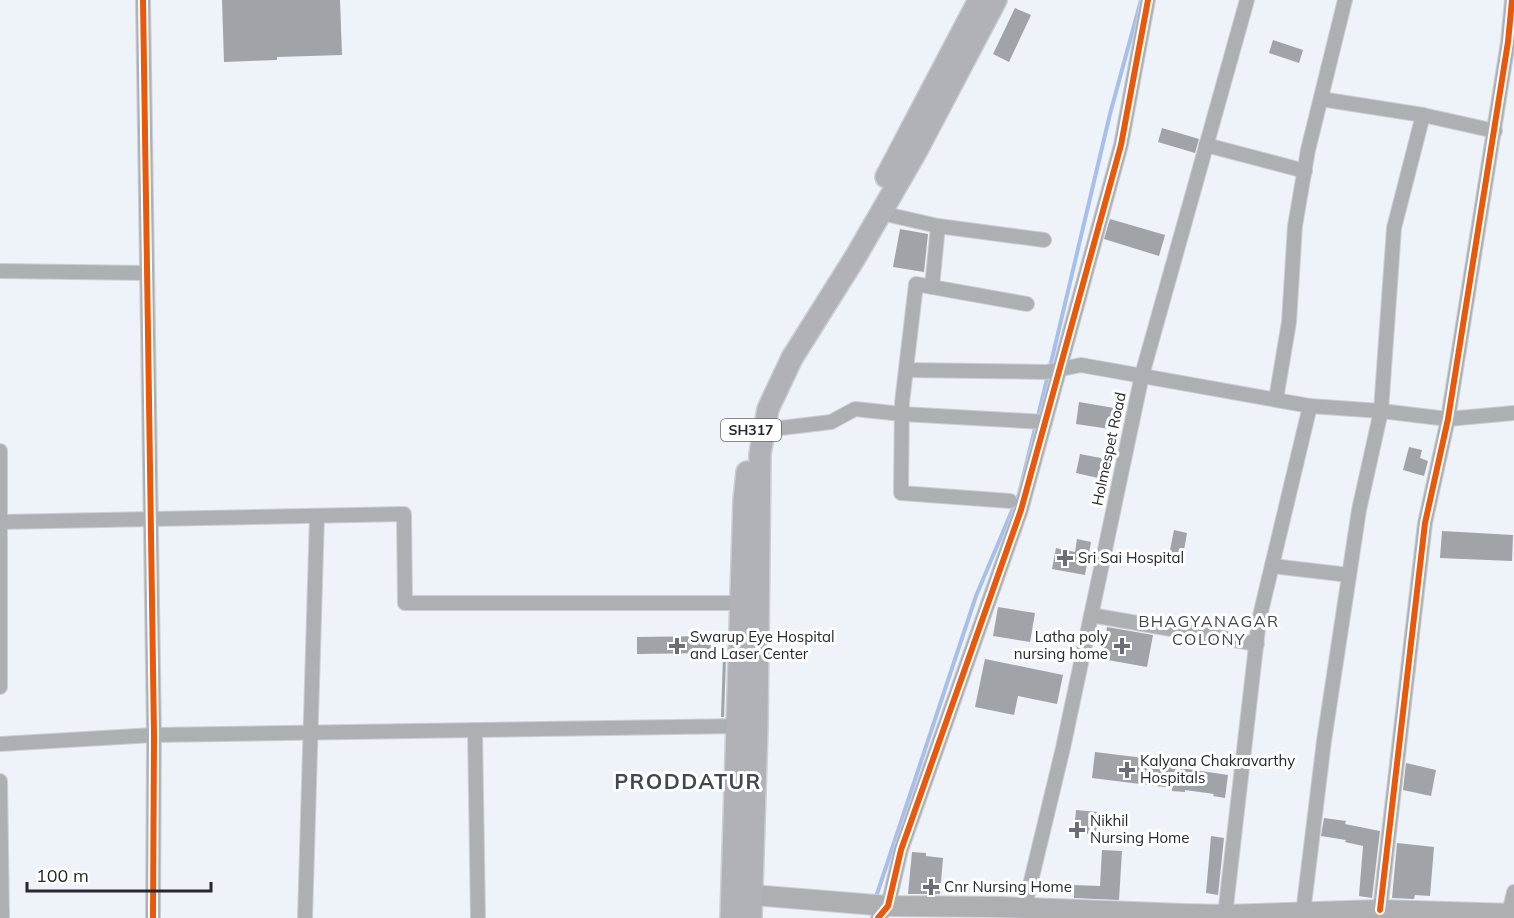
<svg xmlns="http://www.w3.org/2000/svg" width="1514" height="918" viewBox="0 0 1514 918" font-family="Mulish,sans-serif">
	<rect width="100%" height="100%" fill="#eef2f9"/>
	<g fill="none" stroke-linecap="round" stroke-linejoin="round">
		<g stroke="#a7c0eb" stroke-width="4">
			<polyline points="1050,367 1110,114 1141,0"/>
			<polyline points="875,900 976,596 1019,494 1048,375"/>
		</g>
	</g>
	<g fill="#a0a3a8">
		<polygon points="222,0 340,0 342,55 277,57 277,60 224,62"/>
		<polygon points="1015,8 1031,15 1009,62 993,54"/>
		<polygon points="1273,40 1303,50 1299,63 1269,53"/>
		<polygon points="1162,128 1199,139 1195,153 1158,142"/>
		<polygon points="1110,219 1165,235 1159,256 1104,239"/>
		<polygon points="900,229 928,234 924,272 893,267"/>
		<polygon points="1079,402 1120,409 1117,430 1076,424"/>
		<polygon points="1409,447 1422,450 1420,458 1428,461 1424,476 1403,470"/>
		<polygon points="1080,454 1111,460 1107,480 1076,473"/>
		<polygon points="1174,530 1187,533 1182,562 1168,560"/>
		<polygon points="1442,531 1513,535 1512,561 1440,558"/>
		<polygon points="1077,539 1091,542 1085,575 1052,569 1056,548 1075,552"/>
		<polygon points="998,607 1035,613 1030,642 993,636"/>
		<polygon points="1107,627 1153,635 1147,667 1102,659"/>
		<polygon points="710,636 711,653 637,654 637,637"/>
		<polygon points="723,657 726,657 724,717 721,717"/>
		<polygon points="985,659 1063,675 1057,704 1018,696 1014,715 975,707"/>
		<polygon points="1095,752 1168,761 1167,766 1228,775 1225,798 1213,796 1214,794 1185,790 1185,792 1172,791 1172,788 1092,778"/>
		<polygon points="1406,763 1436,770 1431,796 1403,790"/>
		<polygon points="1076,810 1098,812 1096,835 1074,832"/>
		<polygon points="1324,818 1346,821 1345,824 1380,831 1372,898 1359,896 1363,846 1345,842 1346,840 1321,836"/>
		<polygon points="1211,836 1224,838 1218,895 1206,893"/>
		<polygon points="1397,843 1434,847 1430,896 1415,895 1414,899 1392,898"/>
		<polygon points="1102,850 1122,851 1119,900 1074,898 1074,885 1100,886"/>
		<polygon points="912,852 926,853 926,856 943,858 940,894 908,894"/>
	</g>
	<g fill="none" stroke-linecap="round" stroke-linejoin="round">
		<defs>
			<g id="street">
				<polyline points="143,0 154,735 153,918"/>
				<polyline points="1321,99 1423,115"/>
				<polyline points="1206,145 1305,171"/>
				<polyline points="881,213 938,226 932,287 916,284 902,403 901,493 1010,501"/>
				<polyline points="938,226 1044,240"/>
				<polyline points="0,271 147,273"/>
				<polyline points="932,287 1027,304"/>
				<polyline points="906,370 1046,372 1081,365 1310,406 1381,411 1448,419 1514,413"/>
				<polyline points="1276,399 1289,322 1295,226 1308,150 1345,0"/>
				<polyline points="764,430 831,422 855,409 902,414 1045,422"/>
				<polyline points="0,451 0,687"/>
				<polyline points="0,522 404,514 405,603 746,603"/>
				<polyline points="1272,566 1349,575"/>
				<polyline points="1091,615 1257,644"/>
				<polyline points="475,730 478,918"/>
				<polyline points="0,744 154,735 742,726"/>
				<polyline points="0,781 2,918"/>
				<polyline points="1024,910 1063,748 1142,375 1247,0"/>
				<polyline points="1380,910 1425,523 1448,419 1508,42 1512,0"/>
				<polyline points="1303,913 1324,741 1359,510 1381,411 1394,228 1423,115 1495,131"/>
				<polyline points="1509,913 1514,892"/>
				<polyline points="1225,915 1259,620 1310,406"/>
				<polyline points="305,918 317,516"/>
				<polyline points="878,918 888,906 901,850 1021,510 1121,145 1148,0"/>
			</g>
			<polyline id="secondary" points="752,895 888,906 1000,907 1183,914 1225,915 1380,910 1514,914"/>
			<g id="primary">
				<polyline points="886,177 979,0"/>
				<polyline points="731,918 744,500 747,472"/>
				<polyline points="751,918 757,726 760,454 768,409 792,358 856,256 916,152 996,0"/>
			</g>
		</defs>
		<use href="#street" stroke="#cbcfd4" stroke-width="16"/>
		<use href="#secondary" stroke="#cbcfd4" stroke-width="22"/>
		<use href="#primary" stroke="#cbcfd4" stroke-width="24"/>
		<use href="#street" stroke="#adb0b3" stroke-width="14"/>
		<use href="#secondary" stroke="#adafb3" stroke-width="20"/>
		<use href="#primary" stroke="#b1b2b8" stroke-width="21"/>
		<defs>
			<g id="cycleway">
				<polyline points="143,0 154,735 153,918"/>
				<polyline points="1380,910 1425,523 1448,419 1508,42 1512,0"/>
				<polyline points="878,918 888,906 901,850 1021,510 1121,145 1148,0"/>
			</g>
		</defs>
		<use href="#cycleway" stroke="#fff" stroke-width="10"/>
		<use href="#cycleway" stroke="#e8590c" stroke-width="6"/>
	</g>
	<g fill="#6b6f75" stroke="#fff" stroke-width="2">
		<path d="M1062 549h6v6h6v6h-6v6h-6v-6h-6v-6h6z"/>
		<path d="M674 637h6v6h6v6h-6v6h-6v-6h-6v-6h6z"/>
		<path d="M1119 637h6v6h6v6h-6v6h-6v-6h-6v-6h6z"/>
		<path d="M1124 761h6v6h6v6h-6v6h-6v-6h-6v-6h6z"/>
		<path d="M1074 821h6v6h6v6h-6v6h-6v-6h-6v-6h6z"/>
		<path d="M928 878h6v6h6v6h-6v6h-6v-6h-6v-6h6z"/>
	</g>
	<g text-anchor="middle" stroke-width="6" stroke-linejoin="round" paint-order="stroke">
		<rect fill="#fff" stroke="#66696d" stroke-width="1.5" x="721" y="419" width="60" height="22" rx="4.5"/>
		<g font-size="14" font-weight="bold" fill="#25292e">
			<text x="751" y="435">SH317</text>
		</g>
		<g font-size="15" fill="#25292e" stroke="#fff">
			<text transform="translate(1109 449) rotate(-78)" y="5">Holmespet Road</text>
		</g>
		<g font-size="15" fill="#25292e" stroke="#fff" text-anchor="start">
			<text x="1078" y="563">Sri Sai Hospital</text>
			<text x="690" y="642">Swarup Eye Hospital<tspan x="690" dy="17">and Laser Center</tspan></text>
			<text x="1108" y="642" text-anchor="end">Latha poly<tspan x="1108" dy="17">nursing home</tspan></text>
			<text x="1140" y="766">Kalyana Chakravarthy<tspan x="1140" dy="17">Hospitals</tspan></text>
			<text x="1090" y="826">Nikhil<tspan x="1090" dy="17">Nursing Home</tspan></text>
			<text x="944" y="892">Cnr Nursing Home</text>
		</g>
		<g font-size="16" letter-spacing="1.5" fill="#404754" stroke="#fff">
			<text x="1209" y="627">BHAGYANAGAR<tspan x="1209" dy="18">COLONY</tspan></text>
		</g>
		<g font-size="21" font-weight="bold" letter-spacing="1.5" fill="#404754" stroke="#fff">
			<text x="688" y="789">PRODDATUR</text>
		</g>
	</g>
	<path d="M27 882v9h184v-9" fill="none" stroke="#25292e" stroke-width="3"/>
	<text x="36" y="882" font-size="18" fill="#25292e" stroke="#ffffff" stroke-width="4.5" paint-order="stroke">100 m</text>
</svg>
